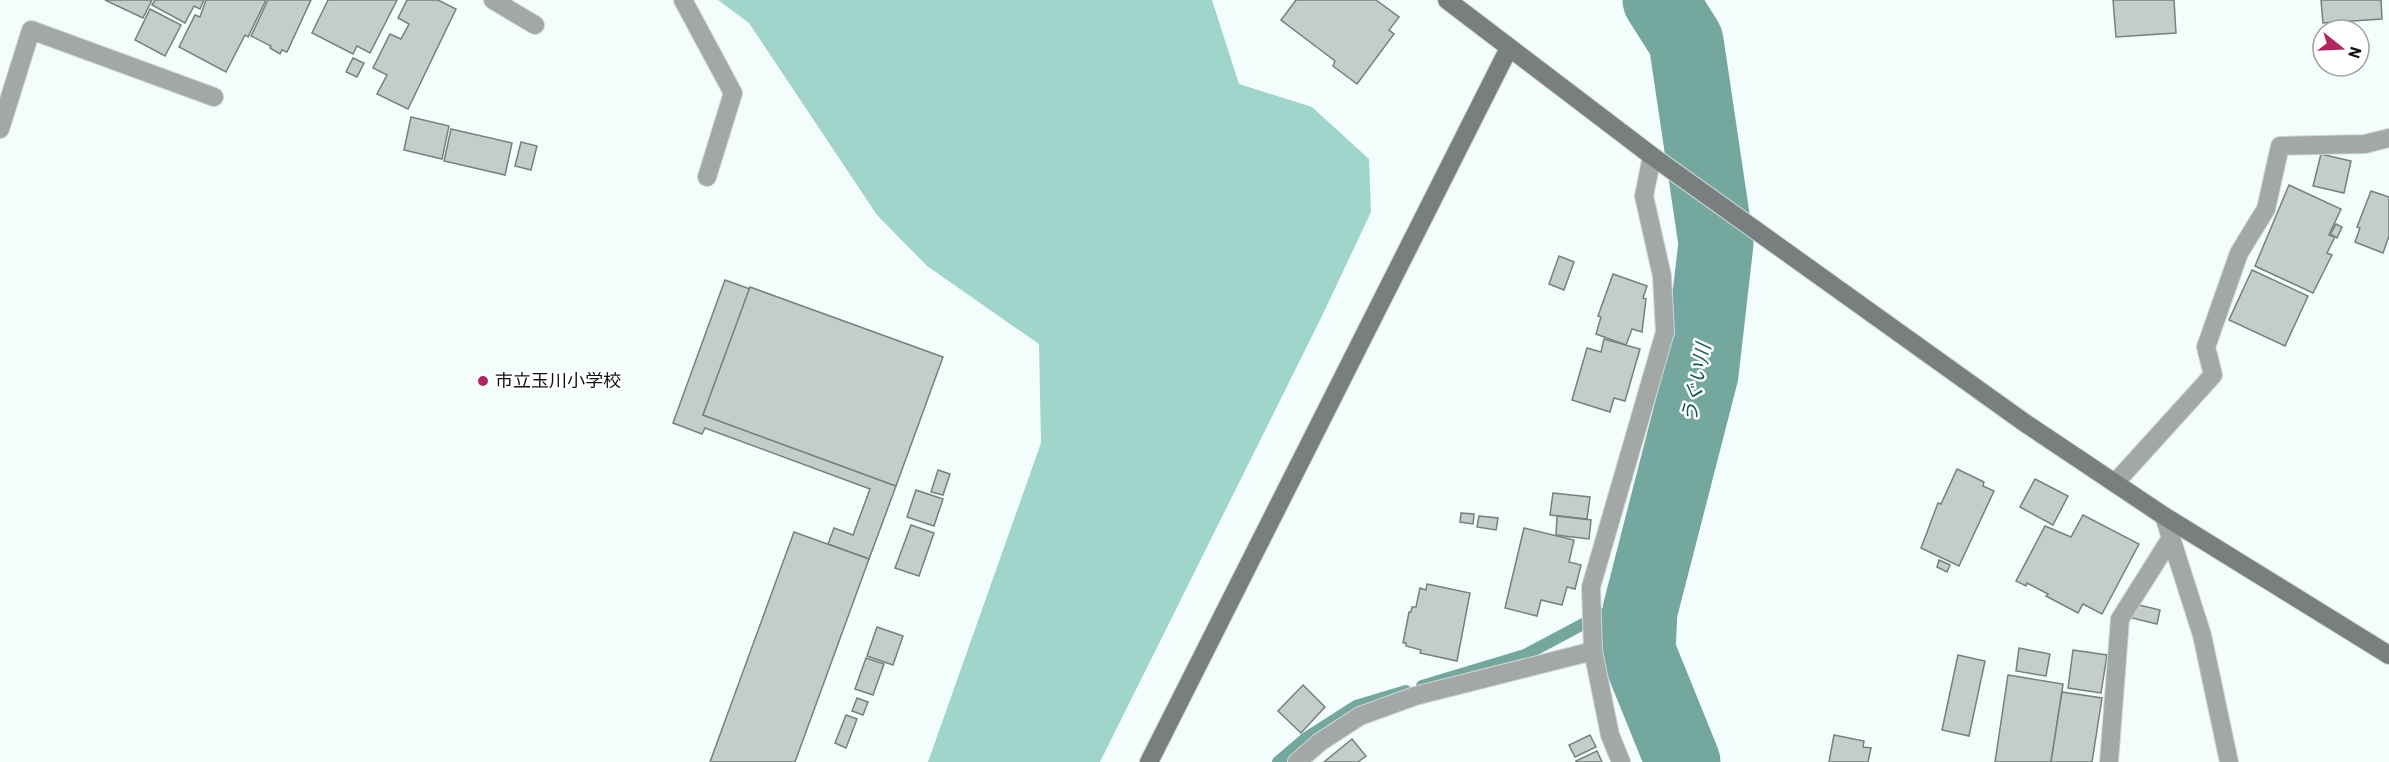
<svg xmlns="http://www.w3.org/2000/svg" width="2389" height="762" viewBox="0 0 2389 762" font-family="Barlow,'Noto Sans JP',sans-serif">
	<rect width="100%" height="100%" fill="#f3fdfb"/>
	<polygon fill="#a0d5cb" points="718,0 1212,0 1239,84 1312,107 1369,159 1371,212 1322,316 1100,762 928,762 1041,443 1039,344 927,266 877,215 749,23"/>
	<g fill="none" stroke-linecap="round" stroke-linejoin="round">
		<g stroke="#74a79e" stroke-width="12">
			<polyline points="1422,686 1525,655 1602,614 1640,611"/>
			<polyline points="1278,762 1306,738 1356,706 1406,691"/>
		</g>
		<polyline stroke="#74a79e" stroke-width="75" points="1660,0 1686,41 1716,243 1701,374 1640,611 1638,651 1683,762"/>
	</g>
	<g fill="#c3cdcb" stroke="#76807e" stroke-width="1.5">
		<polygon points="105,0 152,0 143,18"/>
		<polygon points="155,0 204,0 200,9 194,6 185,23 152,5"/>
		<polygon points="206,0 266,0 248,37 245,35 226,72 179,47 195,15 200,17"/>
		<polygon points="268,0 311,0 287,52 282,50 280,54 270,48 271,46 251,36"/>
		<polygon points="328,0 397,0 370,53 357,46 353,54 312,33"/>
		<polygon points="407,0 438,0 456,9 408,109 377,94 387,75 373,68 390,34 401,39 409,24 398,18"/>
		<polygon points="1296,0 1376,0 1399,17 1389,30 1394,34 1357,84 1333,66 1335,61 1281,20"/>
		<polygon points="2113,0 2174,0 2176,33 2116,37"/>
		<polygon points="2321,0 2381,0 2382,19 2323,23"/>
		<polygon points="150,9 181,25 165,56 135,40"/>
		<polygon points="353,58 364,63 357,77 346,72"/>
		<polygon points="411,117 449,126 442,159 404,150"/>
		<polygon points="451,129 512,143 505,175 444,161"/>
		<polygon points="521,142 537,146 531,170 515,166"/>
		<polygon points="2321,154 2351,161 2344,193 2313,186"/>
		<polygon points="2289,185 2341,209 2329,235 2335,237 2327,253 2332,255 2313,293 2255,266"/>
		<polygon points="2371,191 2389,197 2389,236 2383,253 2355,242 2360,228 2357,227"/>
		<polygon points="2336,224 2342,227 2337,238 2330,234"/>
		<polygon points="1559,256 1574,262 1564,290 1549,284"/>
		<polygon points="2252,270 2308,296 2285,346 2229,320"/>
		<polygon points="1613,274 1647,286 1643,298 1646,299 1642,332 1632,329 1626,345 1596,334 1601,317 1598,316"/>
		<polygon points="725,280 750,289 703,415 896,486 869,559 828,544 834,528 853,535 870,489 705,428 702,434 673,423"/>
		<polygon points="750,287 943,357 896,486 703,415"/>
		<polygon points="1604,339 1640,349 1625,401 1614,398 1610,412 1572,400 1587,348 1601,352"/>
		<polygon points="1957,469 1984,482 1983,486 1994,491 1959,566 1921,548 1938,503 1941,504"/>
		<polygon points="938,470 950,474 943,495 931,492"/>
		<polygon points="2035,479 2068,496 2053,525 2020,507"/>
		<polygon points="916,490 943,499 934,526 907,517"/>
		<polygon points="1553,493 1590,497 1587,519 1550,515"/>
		<polygon points="1461,513 1474,514 1473,524 1460,522"/>
		<polygon points="2083,515 2139,544 2102,614 2083,604 2078,613 2046,596 2048,594 2027,583 2026,586 2016,581 2045,526 2071,537"/>
		<polygon points="1479,516 1498,518 1496,530 1477,527"/>
		<polygon points="1557,516 1591,520 1589,539 1556,535"/>
		<polygon points="911,525 934,533 919,576 895,568"/>
		<polygon points="1524,528 1574,540 1569,562 1581,565 1575,589 1567,587 1562,605 1541,600 1537,616 1505,608"/>
		<polygon points="794,532 869,559 795,762 710,762"/>
		<polygon points="1939,560 1950,565 1947,572 1937,567"/>
		<polygon points="1427,584 1470,593 1457,661 1420,653 1421,650 1406,646 1406,643 1403,643 1409,612 1411,612 1412,607 1416,607 1420,588 1426,590"/>
		<polygon points="2135,604 2160,610 2157,624 2132,618"/>
		<polygon points="877,627 903,636 893,665 867,656"/>
		<polygon points="2019,648 2050,654 2046,676 2016,671"/>
		<polygon points="2073,650 2107,655 2101,693 2068,688"/>
		<polygon points="1958,655 1985,661 1969,736 1942,730"/>
		<polygon points="866,658 884,664 873,695 855,689"/>
		<polygon points="2008,675 2063,684 2051,762 1995,762"/>
		<polygon points="1303,685 1325,707 1301,733 1278,711"/>
		<polygon points="2062,692 2102,698 2092,762 2051,762"/>
		<polygon points="857,698 868,702 863,715 852,711"/>
		<polygon points="846,715 857,719 846,748 835,743"/>
		<polygon points="1590,735 1596,747 1575,757 1569,745"/>
		<polygon points="1834,735 1864,741 1863,747 1871,748 1868,762 1829,762"/>
		<polygon points="1352,739 1366,756 1358,762 1324,762"/>
		<polygon points="1597,751 1602,762 1576,762 1576,761"/>
	</g>
	<g fill="none" stroke-linecap="round" stroke-linejoin="round">
		<defs>
			<g id="street">
				<polyline points="493,0 535,25"/>
				<polyline points="683,0 733,93 707,177"/>
				<polyline points="0,129 31,30 214,97"/>
				<polyline points="2115,483 2213,375 2206,347 2239,253 2266,209 2280,146 2365,144 2389,138"/>
				<polyline points="2164,516 2202,635 2229,762"/>
				<polyline points="1297,762 1320,742 1360,716 1415,696 1593,651"/>
				<polyline points="1621,762 1610,735 1593,651 1591,587 1665,332 1662,276 1644,196 1652,156"/>
				<polyline points="2109,762 2120,619 2171,538"/>
			</g>
			<g id="secondary">
				<polyline points="1447,0 1652,156 2025,423 2164,516 2389,655"/>
				<polyline points="1149,762 1509,48"/>
			</g>
		</defs>
		<use href="#street" stroke="#ced7d5" stroke-width="20"/>
		<use href="#secondary" stroke="#ced7d5" stroke-width="20"/>
		<use href="#street" stroke="#a3a7a6" stroke-width="18"/>
		<use href="#secondary" stroke="#797f7e" stroke-width="18"/>
	</g>
	<circle fill="#b2255f" stroke="#fff" stroke-width="2" cx="483" cy="381" r="6"/>
	<g text-anchor="middle" stroke-width="5" stroke-linejoin="round" paint-order="stroke">
		<g font-size="18" fill="#0e1110" stroke="#fff" text-anchor="start">
			<text x="495" y="387">市立玉川小学校</text>
		</g>
		<g font-size="20" font-style="italic" fill="#135b51" stroke="#fff">
			<text transform="translate(1696 383) rotate(-79)" y="7">うぐい川</text>
		</g>
	</g>
	<g transform="translate(2341 48) rotate(108)"><circle r="28" fill="#ffffff" stroke="#9fa09f" stroke-width="1.5"/>
	<path d="M0-4.5L10 22L0 15L-10 22Z" fill="#b2255f"/>
	<text y="-9" font-size="16" font-weight="bold" text-anchor="middle" fill="#0e1110">N</text>
	</g>
</svg>
